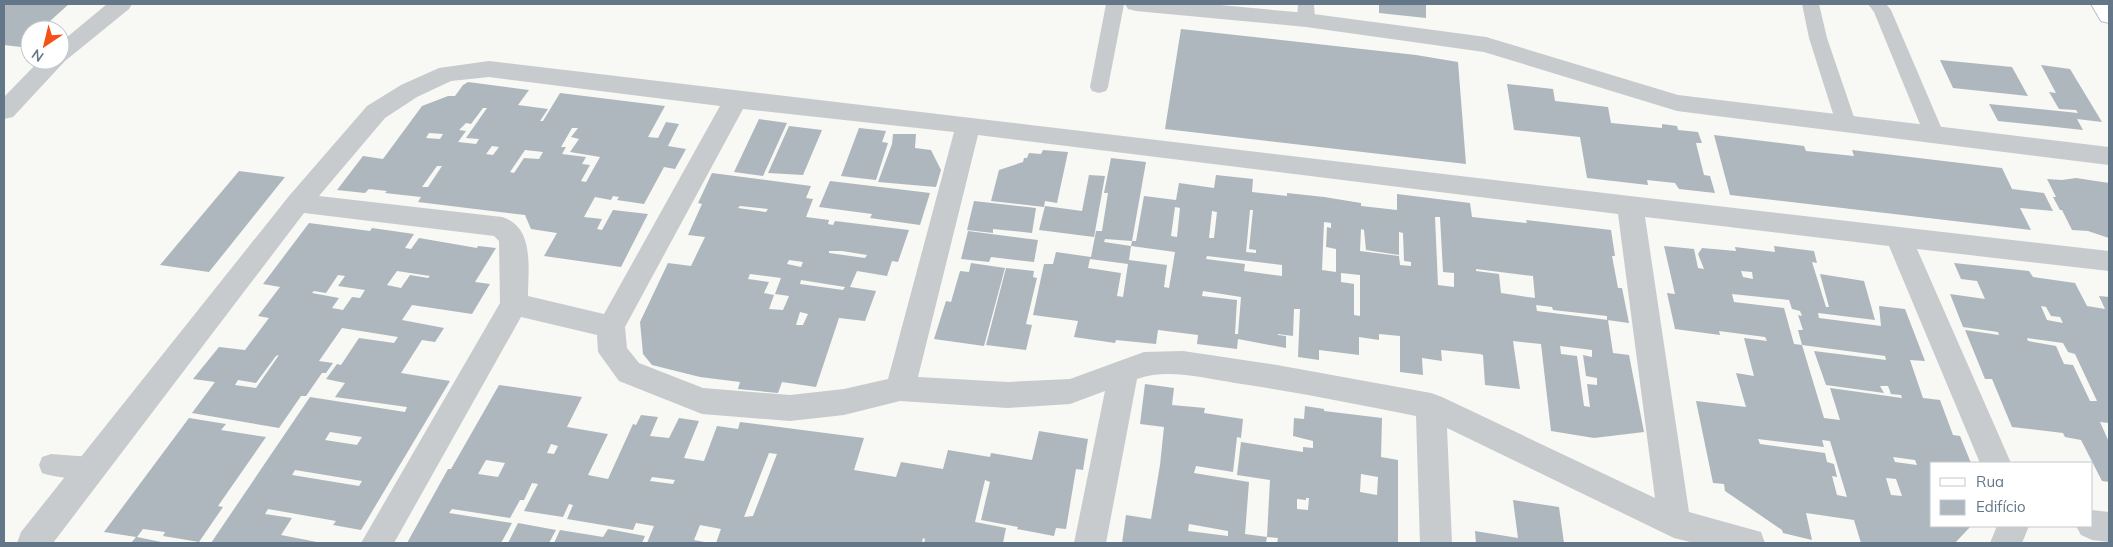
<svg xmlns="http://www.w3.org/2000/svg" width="2113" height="547" viewBox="0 0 2113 547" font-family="Mulish,sans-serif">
	<rect width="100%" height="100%" fill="#f8f8f4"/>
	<g fill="#aeb7bd" fill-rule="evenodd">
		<polygon points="4,4 69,4 40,30 30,30 30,39 21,47 4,45"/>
		<polygon points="1379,4 1426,4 1426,18 1379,13"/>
		<polygon points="1181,29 1416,55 1458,62 1466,164 1165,129"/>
		<polygon points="1940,60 2012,67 2028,96 1953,88"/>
		<polygon points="2041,65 2070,69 2102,122 2077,119 2083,130 1998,121 1989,104 2078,113 2076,110 2059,109 2049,92 2056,93"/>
		<path d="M468,82L529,90L518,105L548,109L540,121H543L560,93L665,106L648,137L658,138L666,122L679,124L668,146L686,149L675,169L664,167L644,204L617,200L619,197L613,196L611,200L595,197L584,217L602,219L597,229L602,230L613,210L648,214L621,267L544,256L557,233L531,229L525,215L418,202L421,197L385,193L387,191L369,189L365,193L337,190L363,156L383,159L422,106L448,96H455L463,85ZM483,108H487L466,138L479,139L476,144L458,142L466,131L459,130L466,123L471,124ZM572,128H578L571,137L579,139L570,152L600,157L586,182L581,181L590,165L582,164L586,157L562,154L566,147H561ZM429,133L443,134L440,139L426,138ZM492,146L499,147L493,155L486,154ZM525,150L543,152L539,159L524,158L514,173L510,172ZM437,166H442L428,187H422Z"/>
		<polygon points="1507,84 1553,89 1555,101 1608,107 1611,123 1662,128 1662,124 1677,126 1678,130 1698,132 1702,143 1696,143 1704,175 1710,176 1715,193 1679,189 1675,183 1647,180 1648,185 1587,178 1580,137 1514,130"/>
		<polygon points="759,119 787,123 763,176 734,172"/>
		<polygon points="789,126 822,130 803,175 768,173"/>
		<polygon points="859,128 886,131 882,142 888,143 876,180 841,176"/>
		<polygon points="893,134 916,134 915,148 931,150 941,170 936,187 878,182 892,144"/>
		<polygon points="1714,135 1804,146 1806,151 1854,156 1852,150 2002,168 2012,189 2044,193 2053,211 2020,208 2031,230 1730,195"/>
		<polygon points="1043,150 1068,152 1057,203 1045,201 1044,207 991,201 999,170 1023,162 1024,158 1027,158 1029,153 1041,154"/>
		<path d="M1111,158L1146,162L1132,241H1136L1144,196L1176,200L1179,183L1214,188L1216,175L1253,179L1252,192L1287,196V193L1324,197L1361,203V206L1397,210V194L1470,203L1472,217L1527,223L1526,220L1611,230L1615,256H1612L1618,288H1622L1629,323L1607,320V316L1553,310L1552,307L1536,305L1537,311L1608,320L1613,353L1629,355L1644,432L1594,438L1551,431L1541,344L1513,341L1520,389L1485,385L1483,355L1480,354L1441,350L1442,361L1422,358L1423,375L1400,372V336L1379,334V340L1359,337V355L1319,350V360L1298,357L1300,309H1294L1293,336L1278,334V335L1286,336V348L1238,339L1237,349L1197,344L1198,335L1158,330L1156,344L1116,340L1115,343L1074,337L1078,321L1033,315L1044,264H1053L1056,252L1091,257L1096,231H1102L1108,193H1104ZM1175,207L1180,208L1177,237L1171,236ZM1250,210H1253L1249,249L1256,250V253L1246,252ZM1212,211L1217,212L1214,238H1209ZM1435,217H1440L1443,272L1454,273V287L1438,285ZM1324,222L1331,223V228L1327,227L1326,247L1336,249V272L1322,270ZM1361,229L1364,230L1366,250L1399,255V232L1403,233L1404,261L1411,262V266L1400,265L1399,256L1360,251ZM1105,239L1132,241L1131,246L1175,252L1169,288L1164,287L1167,265L1129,260L1131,246L1104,242ZM1207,256L1282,265V276L1244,271L1245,264L1206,259ZM1090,259L1128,264L1123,297L1117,296L1121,273L1088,268ZM1476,269L1533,276L1535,298L1501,293L1499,274L1476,271ZM1341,273L1360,275V316L1354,315V284L1341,282ZM1203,291L1241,297L1238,334H1235L1237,300L1202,296ZM1560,346L1592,350V357L1583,355L1586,376L1597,378V385L1587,384L1590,407L1584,406L1577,356L1561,354Z"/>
		<polygon points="239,171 285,177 209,272 160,265"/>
		<path d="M712,173L811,186L806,198L813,199L806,217L829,220L828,224L833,225L835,221L909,230L898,262L892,261L887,276L857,271L850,287L876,291L865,321L839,318L816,387L782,382L778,393L738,389L740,382L700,377L652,365L643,354L640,322L668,263L691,266L705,237L688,235L702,204L698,203ZM740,206L768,209L766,212L738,208ZM829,251H842L867,255L865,258L829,253ZM789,260L803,262L801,267L787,264ZM750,274L781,278L775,294L789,296L783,310L769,309L774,295L764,293L769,282L748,279ZM801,280L845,287L843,290L800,284ZM800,312L808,314L803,325H796Z"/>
		<polygon points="1089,175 1105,176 1094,237 1039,230 1045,206 1082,211"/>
		<polygon points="2076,178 2109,183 2109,238 2088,231 2072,230 2062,210 2060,210 2053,197 2056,197 2047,179 2062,180"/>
		<polygon points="830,181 922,192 930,193 920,225 870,218 872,214 819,207"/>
		<polygon points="974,201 1036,208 1032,233 993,229 993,233 967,230"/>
		<path d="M309,223L370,231L372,228L414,234L405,248L411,249L419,238L477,248L478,246L496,248L475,282L490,284L472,314L412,305L402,320L444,328L435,342L422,340L401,373L450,381L361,530L333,525L336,521L268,509L265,514L292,518L281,535L322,543H211L310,397L405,412L407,407L335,397L345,383L326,379L337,364L341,365L359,338L394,343L398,337L342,328L319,361L333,363L326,373H322L306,396H301L279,428L192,413L215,382L193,379L219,347L245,350L269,318L258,316L280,287L263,284ZM397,271L430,276L428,278L410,275L401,288L387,285ZM338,275L345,276L338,286L365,290L360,298L352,297L343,310L332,308L339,298L312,293L314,291L326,293ZM279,355L256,388L235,385L238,380L256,383L276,356ZM330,432L362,437L357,445L325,440ZM295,470L362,481L359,486L292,475Z"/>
		<polygon points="968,231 1038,240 1034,262 991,257 989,262 961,259"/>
		<path d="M1664,246L1694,249L1698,268L1704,269L1698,254L1702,248L1736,251L1735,247L1775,252L1774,246L1814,251L1817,263L1812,262L1826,307H1829L1820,274L1864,281L1875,320L1818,313L1819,318L1881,326L1879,306L1905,309L1925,361L1910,360L1923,398L1940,400L1953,435L1960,436L1971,463H1932V526H1971L1955,543H1861L1854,520L1806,513L1812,540L1783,533L1782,530L1725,491L1724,484L1713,483L1696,401L1746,407L1736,373L1754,376L1744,338L1767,341L1765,337L1719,331L1720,335L1675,329L1667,293L1675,294ZM1741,271L1752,272L1753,279L1743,277ZM1732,294L1789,300L1792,309L1800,311L1802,316L1798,315L1803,330H1798L1802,345L1885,356L1886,360L1814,351L1826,385L1884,393L1880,386H1888L1891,394L1901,395L1902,398L1830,388L1840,420L1824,418L1802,345L1794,344L1784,308L1734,302ZM1758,439L1824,447L1822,440L1830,441L1847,497L1837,495L1832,476L1837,477L1834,464L1827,462L1825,453L1760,444ZM1893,457L1915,460L1917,465L1895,462ZM1886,478L1896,479L1902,496L1891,495Z"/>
		<polygon points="971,263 1005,268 984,346 934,339 946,301 951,302 960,271 969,272"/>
		<path d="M1954,263L2029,271L2033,277L2075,283L2087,306L2105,309L2099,296L2109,297V423L2100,422L2109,442V482L2102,481L2081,440L2065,437L2063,433L2012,427L1992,379H1985L1965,330L1999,335L1998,332L1963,327L1950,294L1985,299L1977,281L1961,279ZM2041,306L2046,307L2051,316L2060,317L2063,323L2047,320ZM2027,338L2063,343L2068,352L2075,354L2097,401H2090L2073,365L2064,364L2056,346L2028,341Z"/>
		<polygon points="1006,268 1034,271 1033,277 1037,278 1026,324 1032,325 1026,350 986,345"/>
		<path d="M1145,384L1174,388L1172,405L1205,408L1204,413L1243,419L1241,438L1237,437L1233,472L1196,466L1194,473L1249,482L1245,534L1267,537L1270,480L1237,475L1241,442L1303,452V447L1313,448V441L1293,436L1294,418L1304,419L1305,406L1324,409V411L1382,418L1381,457L1398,460V543H1277L1278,538L1267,537L1266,543H1122L1126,515L1151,519L1160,465L1164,427L1140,424ZM1361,474L1378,477L1377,495L1360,492ZM1306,498H1309L1308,510L1297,509V499L1306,500ZM1189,524L1228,531V536L1188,531Z"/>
		<path d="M499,385L582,397L567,427L608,434L588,475L608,479L633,424L636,425L641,415L658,417L650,436L669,438L679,418L699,421L684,458L704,461L717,426L738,429L740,422L864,438L854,470L896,477L901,462L943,469L948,450L990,457L991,453L1032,460L1039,431L1088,439L1083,470L1076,469L1066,529L1056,528L1054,536L1017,529L1018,527L981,520L990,482L985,480L975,522L1006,528L1003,543H924L925,539L923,538L922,543H716L721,529L700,525L694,540L710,543H647L654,526L636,523L633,530L567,519L573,505L569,504L563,517L524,511L538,484L532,483L524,500H520L510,518L452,509L449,513L512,523L501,543H407L448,469H451ZM551,444L558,446L554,454L547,453ZM769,453L777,454L762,493L753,516L744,517ZM486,460L505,463L498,477L478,474ZM652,477L675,480L673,484L650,481Z"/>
		<polygon points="189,418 226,424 221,430 266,437 218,506 223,507 199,542 163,536 165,532 143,529 137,537 166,543 131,543 136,537 104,532"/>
		<polygon points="1513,500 1559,507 1564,543 1476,543 1475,531 1518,538"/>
		<polygon points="518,523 556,530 549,543 508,543"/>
		<polygon points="608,529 645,536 642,543 554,543 560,530 603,537"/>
	</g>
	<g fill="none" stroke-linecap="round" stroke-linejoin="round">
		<defs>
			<polygon id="secondary" points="2091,4 2109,4 2109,23 2101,21"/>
		</defs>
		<use href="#secondary" stroke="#b9bec3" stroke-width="2"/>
		<g fill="#c7cbce" fill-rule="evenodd">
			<polygon points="1106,4 1124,4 1108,87 1106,91 1099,93 1092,91 1090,87"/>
			<polygon points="1298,4 1314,4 1315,20 1312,24 1306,26 1300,24 1297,20"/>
			<polygon points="1802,4 1819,4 1827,38 1856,123 1853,128 1846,130 1839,128 1836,123 1809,38"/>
			<polygon points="1868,4 1886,4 1891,10 1944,134 1941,139 1934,141 1927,139 1924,134 1874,12"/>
			<path d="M51,454L91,457L100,460L103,468L100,476C84,481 58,478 42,473L39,465L42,457Z"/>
		</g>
		<g fill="#c7cbce" fill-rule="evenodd">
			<polygon points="107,4 132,4 129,9 65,61 13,117 4,119 4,97 40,60 60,60 60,43"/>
			<polygon points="1125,4 1209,4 1306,13 1486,37 1678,95 2109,147 2109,165 1677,111 1484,52 1306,27 1136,11 1128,9"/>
			<path d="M489,61L1630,196L2109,251V271L1917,249L2011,463H1980L1889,246L1645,217L1689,512L1761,532L1765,543H1694L1674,538L1447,428L1452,543H1420L1416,416C1356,404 1296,392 1235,383C1204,378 1167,368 1137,379L1106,543H1074L1105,391L1070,404L1008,408L900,401L844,415L790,421L702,414L619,381L598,352L597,335L521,317L394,543H361L500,303L499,241L494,236L304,213L53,543H17L21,532L289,196L367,106L401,85L439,68ZM489,77L720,106L604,314L528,296C528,269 535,227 502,217L319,196L385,118L417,97L451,81ZM743,109L954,132L888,379L844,389L790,395L703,388L639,363L627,348L625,327ZM978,135L1618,214L1655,498L1442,397L1431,393L1277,365L1183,351L1144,352L1070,379L1008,382L918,377Z"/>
			<polygon points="2092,510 2109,512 2109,542 2092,540 2081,535 2076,526 2092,526"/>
			<polygon points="1997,526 2029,526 2022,543 1990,543"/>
		</g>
		<use href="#secondary" fill="#fff" fill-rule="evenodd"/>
	</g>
	<rect width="2113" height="547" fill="none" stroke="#637788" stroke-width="10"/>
	<rect x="1930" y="462" width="162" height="65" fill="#ffffff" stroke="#c1c9cf"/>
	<rect x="1940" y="478" width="25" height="8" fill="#ffffff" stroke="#c1c9cf"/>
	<text x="1976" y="487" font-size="15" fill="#637788">Rua</text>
	<rect x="1940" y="500" width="25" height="15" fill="#aeb7bd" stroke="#c1c9cf"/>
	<text x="1976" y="512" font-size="15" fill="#637788">Edifício</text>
	<g transform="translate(45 45) rotate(215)"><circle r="24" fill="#ffffff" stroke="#c1c9cf"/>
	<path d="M0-4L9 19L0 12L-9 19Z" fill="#f55016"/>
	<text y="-8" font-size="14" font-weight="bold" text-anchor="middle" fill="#637788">N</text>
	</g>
</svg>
